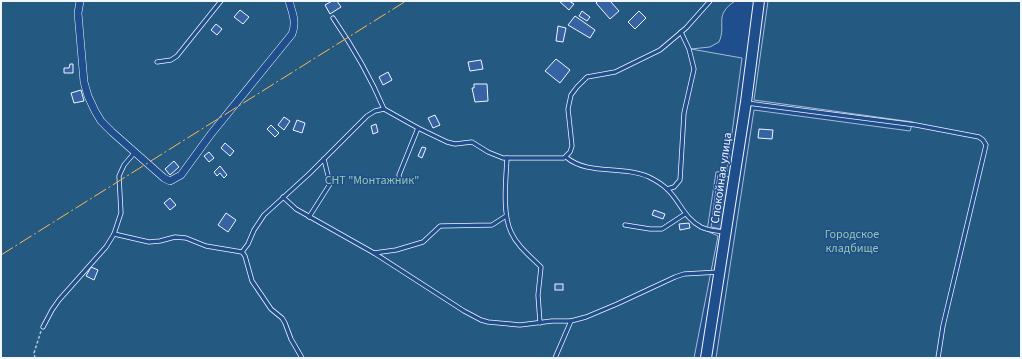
<svg xmlns="http://www.w3.org/2000/svg" width="1022" height="359" viewBox="0 0 1022 359" font-family="'Source Sans 3',sans-serif">
	<rect width="100%" height="100%" fill="#1f4e8c"/>
	<g fill="#245a82" stroke="#a8bbd7">
		<path d="M1,1H735C713,16 727,24 719,42L710,47L691,49L742,58L727,171L716,172L707,231L718,236L694,358H1Z"/>
		<polygon points="768,1 1021,1 1021,358 716,358 754,110 910,131 913,122 754,100"/>
	</g>
	<polygon fill="#305b95" stroke="#a8bbd7" points="718,175 729,177 721,229 711,227"/>
	<g fill="#3563a3" stroke="#f2f6ff">
		<polygon points="332,1 337,1 341,7 330,14 325,5"/>
		<polygon points="559,1 569,1 574,4 569,10"/>
		<polygon points="598,1 610,1 619,11 610,19 596,3"/>
		<polygon points="240,10 249,17 243,24 234,17"/>
		<polygon points="582,11 590,17 587,21 579,16"/>
		<polygon points="639,11 646,18 635,29 628,22"/>
		<polygon points="575,16 595,30 590,38 568,25"/>
		<polygon points="216,24 222,29 217,35 211,30"/>
		<polygon points="558,26 566,28 563,42 556,41"/>
		<polygon points="556,59 570,70 560,83 545,71"/>
		<polygon points="481,60 483,69 470,71 468,62"/>
		<polygon points="70,64 73,64 73,73 64,73 64,68 69,68"/>
		<polygon points="388,72 392,80 383,85 379,77"/>
		<polygon points="474,84 487,84 488,101 475,102 472,88 474,88"/>
		<polygon points="81,90 84,101 74,103 71,93"/>
		<polygon points="435,115 440,125 433,128 428,118"/>
		<polygon points="284,117 290,121 284,130 278,125"/>
		<polygon points="297,120 305,123 302,133 293,130"/>
		<polygon points="376,124 378,132 373,134 371,126"/>
		<polygon points="271,125 279,133 275,137 267,129"/>
		<polygon points="759,129 773,130 772,139 758,138"/>
		<polygon points="225,143 234,151 230,156 221,148"/>
		<polygon points="422,147 426,148 422,158 418,156"/>
		<polygon points="209,152 214,158 209,162 204,156"/>
		<polygon points="174,161 179,167 170,175 165,169"/>
		<polygon points="220,166 227,175 224,178 220,173 217,176 214,172"/>
		<polygon points="170,198 176,205 170,210 164,203"/>
		<polygon points="654,210 665,214 663,219 652,215"/>
		<polygon points="226,213 236,220 228,232 218,225"/>
		<polygon points="689,223 690,228 680,230 679,224"/>
		<polygon points="91,267 98,270 94,280 86,276"/>
		<rect x="555" y="284" width="8" height="6"/>
	</g>
	<g fill="none" stroke-linecap="round" stroke-linejoin="round">
		<defs>
			<g id="lane">
				<path d="M333,18C353,47 370,76 384,109"/>
				<polyline points="157,62 171,60 177,56 221,1"/>
				<polyline points="747,103 916,125 979,137 983,140 986,145 943,326 938,358"/>
				<path d="M566,157C588,176 623,165 649,177C655,180 662,184 667,189C680,201 684,218 701,227C709,231 718,231 725,232"/>
				<path d="M507,158C506,179 502,213 511,232C517,246 530,256 541,267L538,295L540,323"/>
				<polyline points="400,181 399,175 418,128"/>
				<polyline points="667,189 674,187 680,180 684,113 694,69 689,49 681,32"/>
				<polyline points="283,197 296,209 374,253 464,311 481,320 488,322 520,325 552,321 571,321"/>
				<polyline points="309,217 330,184 324,159"/>
				<polyline points="625,225 650,229 662,229 685,214"/>
				<polyline points="114,234 149,242 160,241 175,237 186,238 206,246 242,252 245,256 252,281 271,309 282,318 285,323 291,339 302,358"/>
				<polyline points="242,252 248,244 254,230 264,215 309,174 367,116 375,111 384,109 418,128 447,142 455,144 472,142 488,152 503,158 564,158 570,152 572,146 568,109 571,95 577,87 587,77 615,72 660,50 686,28 710,1"/>
				<polyline points="374,253 396,250 423,242 440,226 492,225 506,216"/>
				<polyline points="43,327 52,310 59,300 106,247 114,234 121,213 119,176 124,165 135,152"/>
				<polyline points="555,358 571,321 586,317 617,304 675,277 684,274 719,272"/>
			</g>
			<path id="street" d="M80,1L78,13L84,82L88,96L95,111L101,121L112,132L164,178L170,181L181,175L211,134L292,34C297,22 292,12 289,1"/>
			<polyline id="secondary" points="706,358 746,102 759,1"/>
		</defs>
		<use href="#lane" stroke="#f2f6ff" stroke-width="5"/>
		<use href="#street" stroke="#f2f6ff" stroke-width="8"/>
		<use href="#secondary" stroke="#f2f6ff" stroke-width="12"/>
		<polyline stroke="#b3c4dc" stroke-width="1.5" stroke-dasharray="3 2" stroke-linecap="butt" points="35,358 34,353 41,331"/>
		<use href="#lane" stroke="#1f4e8c" stroke-width="3.5"/>
		<use href="#street" stroke="#1f4e8c" stroke-width="7"/>
		<use href="#secondary" stroke="#1f4e8c" stroke-width="10"/>
		<polyline stroke="#ffb74d" stroke-width="1" stroke-dasharray="14 3 2 3" stroke-linecap="butt" points="1,255 406,1"/>
	</g>
	<g text-anchor="middle" stroke-width="3" stroke-linejoin="round" paint-order="stroke">
		<g font-size="12" fill="#f2f6ff" stroke="#1f4e8c">
			<text transform="translate(721 178) rotate(-82)" y="4">Спокойная улица</text>
		</g>
		<g font-size="12" fill="#97c8a6" stroke="#1f4e8c">
			<text x="372" y="184">СНТ "Монтажник"</text>
			<text x="852" y="238">Городское<tspan x="852" dy="14">кладбище</tspan></text>
		</g>
	</g>
	<rect width="1022" height="359" fill="none" stroke="#f2f6ff" stroke-width="4"/>
</svg>
